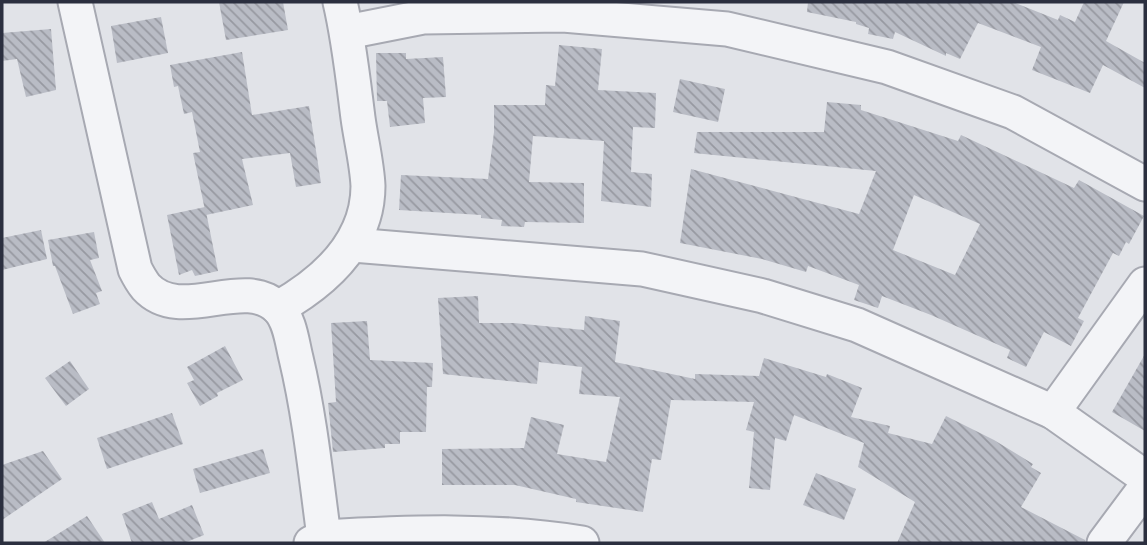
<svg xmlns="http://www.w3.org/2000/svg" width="1147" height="545" viewBox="0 0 1147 545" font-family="'Open Sans',sans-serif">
	<defs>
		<pattern id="building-back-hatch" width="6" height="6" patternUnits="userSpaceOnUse" patternTransform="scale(1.75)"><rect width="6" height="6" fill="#b9bcc5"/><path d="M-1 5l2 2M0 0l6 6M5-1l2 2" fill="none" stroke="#9799a1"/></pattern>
	</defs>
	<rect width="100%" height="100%" fill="#e1e3e8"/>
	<g fill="url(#building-back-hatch)" fill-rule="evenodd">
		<polygon points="219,2 283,2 288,30 226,40"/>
		<polygon points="808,2 1013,2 1058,20 1060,15 1075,22 1084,2 1124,2 1106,41 1145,63 1145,88 1103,65 1090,93 1032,70 1041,47 978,23 960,59 946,53 946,56 895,32 893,39 868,34 869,28 856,24 856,22 807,12"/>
		<polygon points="161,17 168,53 117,63 111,26"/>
		<polygon points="51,29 56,90 26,97 17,59 2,61 2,33"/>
		<polygon points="559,45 602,49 598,90 656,93 655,128 633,127 631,172 652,174 651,207 601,201 604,141 533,136 529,182 584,183 584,223 525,222 524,227 501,226 502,220 481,218 481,215 399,210 401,175 488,179 494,132 494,105 545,105 546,85 555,86"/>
		<polygon points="242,52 252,115 309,106 321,183 296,187 290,153 242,159 253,205 206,215 193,153 200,152 192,112 184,114 178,86 174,87 170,65"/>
		<polygon points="376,53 406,53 406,59 443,57 446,97 423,98 425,123 390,127 387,101 377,101"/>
		<polygon points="680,79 725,89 718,122 673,112"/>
		<path d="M827,102L861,105V110L958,141L961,135L1074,188L1079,180L1144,216L1129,244L1126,242L1119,256L1113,253L1078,318L1084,321L1071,346L1044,332L1026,367L1007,358L1010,350L931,315L882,296L878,308L854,300L859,285L808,266L806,272L762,259L680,243L691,169L859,214L876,171L694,153L697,132H824ZM914,195L980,224L955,275L893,250Z"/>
		<polygon points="205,207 218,271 195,276 192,270 179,275 167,215"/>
		<polygon points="41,230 47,259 2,270 2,238"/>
		<polygon points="94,232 99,258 90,260 102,291 96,293 100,304 73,314 55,266 53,266 48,240"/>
		<polygon points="478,296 479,323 514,323 584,330 585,316 620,321 615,362 695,379 695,374 759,376 764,358 826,377 827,374 862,388 851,417 890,426 888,433 932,444 946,416 994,440 1033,464 1031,467 1041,473 1021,507 1085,540 1085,543 897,543 915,502 858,467 864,443 794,415 786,441 775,438 770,490 749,488 754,432 746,430 754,402 671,400 661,460 652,459 643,512 576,502 576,499 515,485 442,485 442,449 524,448 531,417 564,425 557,454 606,462 620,397 579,394 582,367 539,362 537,384 443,374 438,298"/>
		<polygon points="367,321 370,360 433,363 432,387 427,387 426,432 400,432 400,444 385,444 385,448 333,452 328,403 336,402 331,323"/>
		<polygon points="225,346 243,380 217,393 218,396 200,406 187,383 194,380 187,367"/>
		<polygon points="1145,354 1145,431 1112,412"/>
		<polygon points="70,361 89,389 66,406 45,378"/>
		<polygon points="172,413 183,444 107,469 97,438"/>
		<polygon points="263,449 270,473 200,493 193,469"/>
		<polygon points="43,451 62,479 2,520 2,465"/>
		<polygon points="816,473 856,489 844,520 803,505"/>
		<polygon points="152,502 159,519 192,505 204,535 184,543 132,543 122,514"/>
		<polygon points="87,516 105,543 43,543"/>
	</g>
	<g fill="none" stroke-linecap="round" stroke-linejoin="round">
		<defs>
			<g id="minor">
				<path d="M75,2L135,269C138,275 142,282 146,287C181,325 244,274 278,308C290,320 292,342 296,358C310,417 316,477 324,537"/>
				<polyline points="347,32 423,17 563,15 727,29 887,67 1013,112 1145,184"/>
				<polyline points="353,245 642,269 763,296 857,325 1053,412 1145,477"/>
				<path d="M278,308C324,282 368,244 368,186C367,164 361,140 358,118C353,79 349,40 340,2"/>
				<polyline points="1053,412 1145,284"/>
				<path d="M311,543L324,537C411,532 497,529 582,543"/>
				<polyline points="1104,543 1145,488"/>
			</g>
		</defs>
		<use href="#minor" stroke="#a7a9b2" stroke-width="37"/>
		<use href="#minor" stroke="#f3f4f7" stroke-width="33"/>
	</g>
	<rect width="1147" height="545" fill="none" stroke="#2b2f3f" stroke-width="7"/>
</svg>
